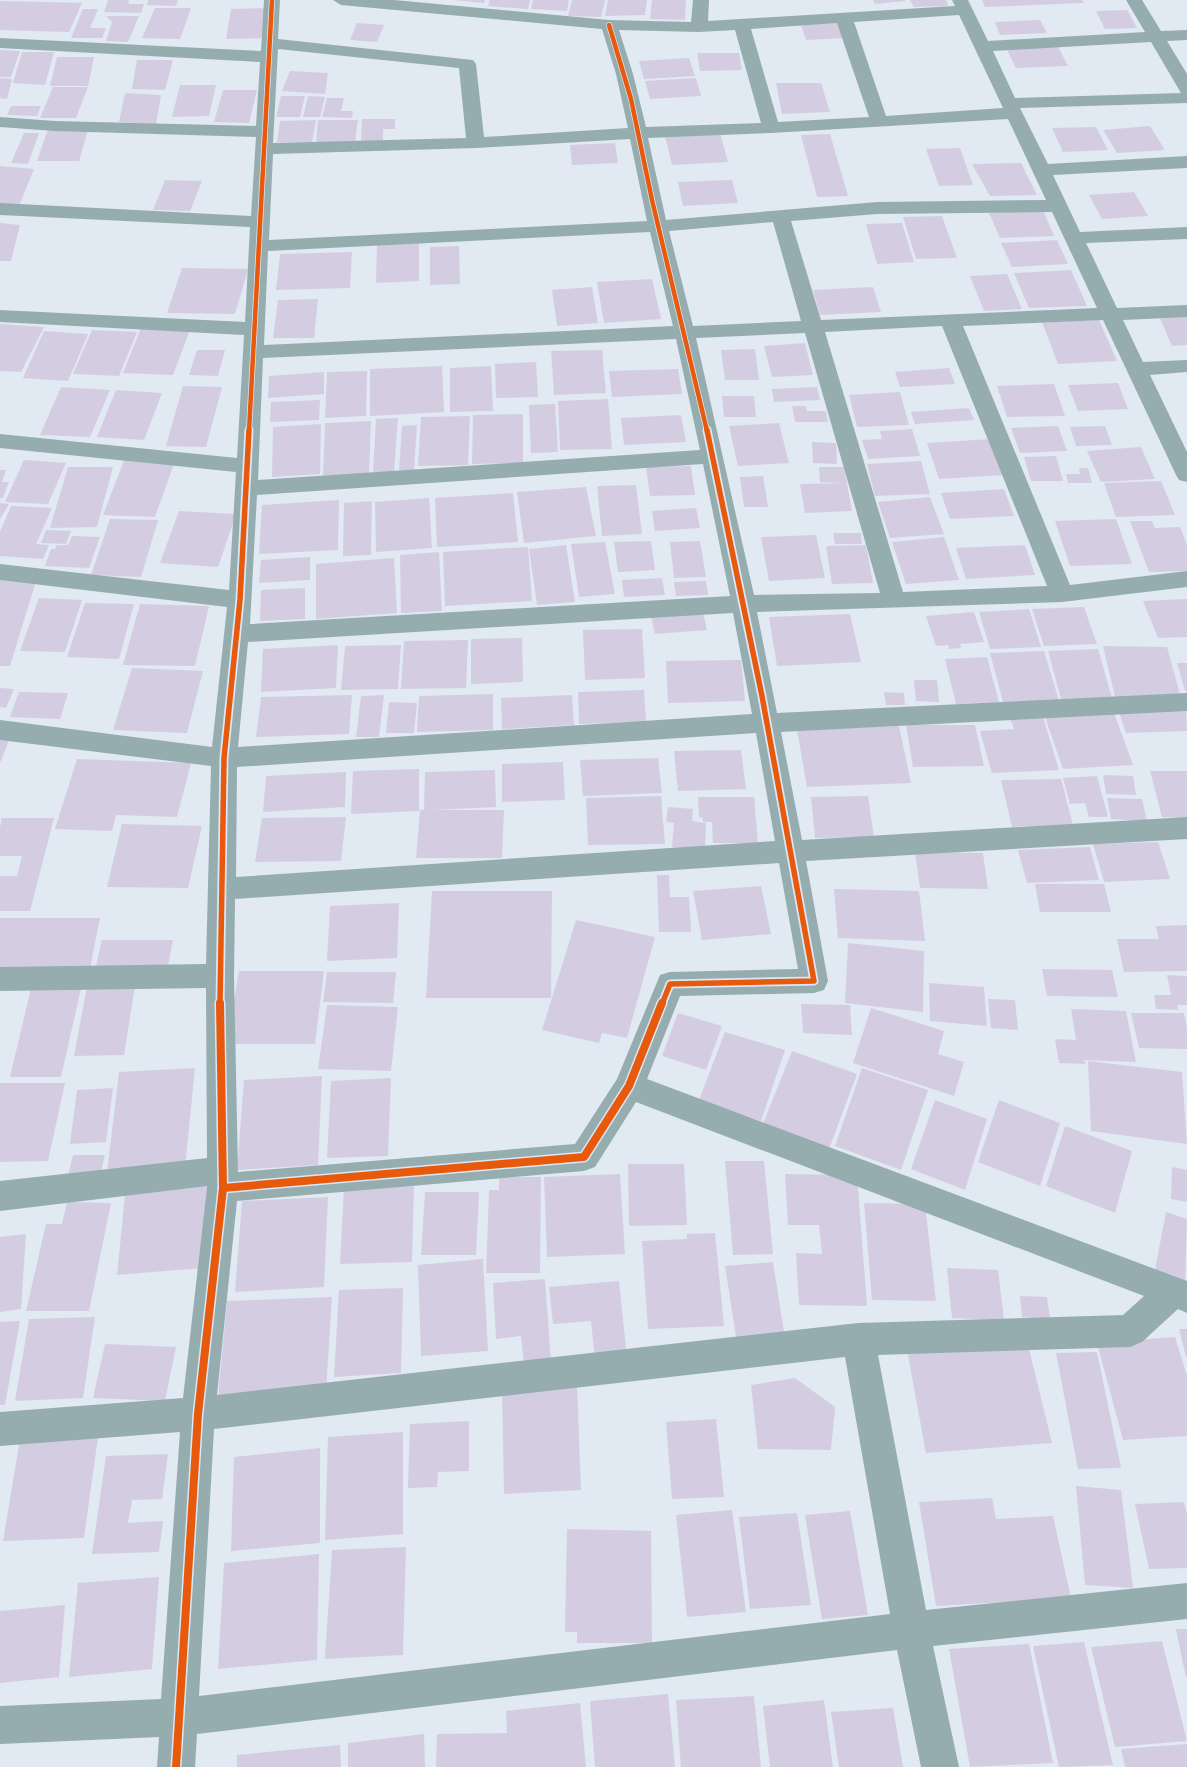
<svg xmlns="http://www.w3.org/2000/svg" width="1187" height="1767" viewBox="0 0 1187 1767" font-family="'Roboto Condensed',sans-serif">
	<rect width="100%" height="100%" fill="#e1e9f3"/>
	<g fill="#d4cde1">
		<polygon points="108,0 129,0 128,4 144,4 141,13 104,12"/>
		<polygon points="148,0 178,0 176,6 147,5"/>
		<polygon points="454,0 485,0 484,3"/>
		<polygon points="490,0 530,0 528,9 488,6"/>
		<polygon points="533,0 569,0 567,11 531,9"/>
		<polygon points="572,0 605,0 601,17 568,16"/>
		<polygon points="608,0 647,0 645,15 605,16"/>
		<polygon points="652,0 686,0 685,20 650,19"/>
		<polygon points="873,0 905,0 905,1 875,4"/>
		<polygon points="910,0 946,0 948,6 914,7"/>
		<polygon points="982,0 1082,0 1084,3 985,7"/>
		<polygon points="0,1 46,2 82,3 69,32 32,31 0,30"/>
		<polygon points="155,8 191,8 180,39 142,38"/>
		<polygon points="268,8 263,38 226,39 231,9"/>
		<polygon points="83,9 98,9 90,28 106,28 102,38 71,38"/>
		<polygon points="1127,10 1137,28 1105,29 1096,11"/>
		<polygon points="106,16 139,16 128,42 106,41 112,22"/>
		<polygon points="839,20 846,38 806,40 800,22"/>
		<polygon points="1040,20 1047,33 1000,35 995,22"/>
		<polygon points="357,23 384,25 377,42 350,40"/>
		<polygon points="1056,43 1068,66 1016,68 1005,46"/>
		<polygon points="0,50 20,51 11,77 0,77"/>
		<polygon points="22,52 54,52 45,85 13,83"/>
		<polygon points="697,53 739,53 742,70 700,71"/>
		<polygon points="57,57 94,57 88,86 50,86"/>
		<polygon points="689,58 695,76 644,79 639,61"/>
		<polygon points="137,60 173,60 165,90 132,89"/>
		<polygon points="290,71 328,73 325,94 282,91"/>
		<polygon points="0,78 12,79 7,99 0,98"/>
		<polygon points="696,78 701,96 650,99 645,81"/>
		<polygon points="776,83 821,83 830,112 782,114"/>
		<polygon points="180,85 216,85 209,116 172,117"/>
		<polygon points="53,87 88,87 76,118 40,118"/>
		<polygon points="223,90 257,90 249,123 214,122"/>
		<polygon points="125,93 161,95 156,124 119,122"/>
		<polygon points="281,96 305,96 300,117 276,117"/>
		<polygon points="308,96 325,97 320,117 303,117"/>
		<polygon points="327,98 344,98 341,111 353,111 352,118 322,117"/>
		<polygon points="11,106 41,106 37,116 7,115"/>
		<polygon points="362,119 395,119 395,129 383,129 383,143 361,143"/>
		<polygon points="316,120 312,142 277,142 280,121"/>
		<polygon points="318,120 358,120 355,142 316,143"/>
		<polygon points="1150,126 1165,150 1117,153 1103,130"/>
		<polygon points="1096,127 1108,150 1063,152 1052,128"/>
		<polygon points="48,129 88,130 79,161 37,161"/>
		<polygon points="24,133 39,133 28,164 11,163"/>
		<polygon points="720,133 728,162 672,165 665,136"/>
		<polygon points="830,134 848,196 817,197 801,135"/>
		<polygon points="615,143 618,163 572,165 570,145"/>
		<polygon points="960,148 973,185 939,186 926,149"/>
		<polygon points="1021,163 1037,195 990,196 972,164"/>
		<polygon points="0,166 34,169 19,206 0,204"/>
		<polygon points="165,180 202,181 190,211 153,210"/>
		<polygon points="732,180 738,203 683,206 678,182"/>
		<polygon points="1134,192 1148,216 1102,219 1089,195"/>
		<polygon points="1043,210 1054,236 1000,238 989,213"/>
		<polygon points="942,216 957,258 916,259 903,217"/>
		<polygon points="0,223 20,225 11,261 0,261"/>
		<polygon points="902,223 914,262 877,264 866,224"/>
		<polygon points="1057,240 1068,264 1012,267 1001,243"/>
		<polygon points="419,242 419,281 376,283 377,244"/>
		<polygon points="459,246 460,284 430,285 430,247"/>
		<polygon points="352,252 350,288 276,290 280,254"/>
		<polygon points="182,268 248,269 235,314 167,313"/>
		<polygon points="1071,270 1087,306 1029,308 1014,273"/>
		<polygon points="1007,274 1022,309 984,311 970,276"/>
		<polygon points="652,279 661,319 604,323 597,282"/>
		<polygon points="592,287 598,323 557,326 552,290"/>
		<polygon points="873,287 881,312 820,315 813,290"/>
		<polygon points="318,299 314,338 273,338 278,300"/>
		<polygon points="1187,314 1187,345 1172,346 1159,316"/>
		<polygon points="1099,320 1117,361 1058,364 1042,322"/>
		<polygon points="0,324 44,327 21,372 0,371"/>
		<polygon points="141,328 190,330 173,375 123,373"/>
		<polygon points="92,330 137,332 119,376 73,374"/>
		<polygon points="44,331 88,334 68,381 23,378"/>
		<polygon points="805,343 813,375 772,377 764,346"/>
		<polygon points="755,349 759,380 725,380 721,350"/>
		<polygon points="197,350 225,350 218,376 189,375"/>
		<polygon points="602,350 606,393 554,395 551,351"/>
		<polygon points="536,362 538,397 496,398 495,364"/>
		<polygon points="442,366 444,412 370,416 370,369"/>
		<polygon points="491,366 493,411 450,412 450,368"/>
		<polygon points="949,368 955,384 900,387 895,372"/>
		<polygon points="678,369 682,394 612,397 609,371"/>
		<polygon points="367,371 366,416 325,418 327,372"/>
		<polygon points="324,372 324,394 268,398 269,376"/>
		<polygon points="1118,383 1128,409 1078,411 1068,385"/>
		<polygon points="1054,384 1065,416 1007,417 997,386"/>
		<polygon points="183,386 222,387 206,447 166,446"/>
		<polygon points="61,387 110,390 90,437 40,435"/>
		<polygon points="817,387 820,400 774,402 772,389"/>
		<polygon points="116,390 162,393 144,440 97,437"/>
		<polygon points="900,392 909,425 857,427 849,395"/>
		<polygon points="722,396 754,396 756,417 724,417"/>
		<polygon points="608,399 612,449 560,450 558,401"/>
		<polygon points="320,400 319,420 270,422 271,402"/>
		<polygon points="555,404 558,452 531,453 529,405"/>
		<polygon points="792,406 806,406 807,411 826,411 828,422 795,422"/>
		<polygon points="969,408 974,420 915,424 911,412"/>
		<polygon points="523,414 523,463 472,464 473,415"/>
		<polygon points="681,415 686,442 624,445 621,418"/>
		<polygon points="470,416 468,465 418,466 421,417"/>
		<polygon points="398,418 394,472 373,472 376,419"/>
		<polygon points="371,421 369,474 323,476 325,423"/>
		<polygon points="779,423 789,463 738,466 729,426"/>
		<polygon points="321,424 320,474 272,477 273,427"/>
		<polygon points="417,425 414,470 399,470 402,426"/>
		<polygon points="1058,426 1067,451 1020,453 1011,428"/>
		<polygon points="1105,426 1112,445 1076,446 1070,427"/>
		<polygon points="912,429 920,456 868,459 862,440 882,439 880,431"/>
		<polygon points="991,439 1004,475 939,479 927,443"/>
		<polygon points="812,442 836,443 837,464 813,463"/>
		<polygon points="1141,447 1155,479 1101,482 1087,451"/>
		<polygon points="1056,456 1063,481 1031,481 1024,457"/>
		<polygon points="125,458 175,461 155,517 103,515"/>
		<polygon points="24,460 66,463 48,504 5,502"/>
		<polygon points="921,461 930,494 875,496 867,464"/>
		<polygon points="691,466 695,495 650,496 646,467"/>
		<polygon points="68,467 113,467 97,527 50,528"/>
		<polygon points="819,467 844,467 852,511 805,513 800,484 842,483 820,482"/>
		<polygon points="1079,468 1088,468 1092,483 1068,483 1066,474 1080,474"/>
		<polygon points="0,470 6,470 2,482 9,482 3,498 0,498"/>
		<polygon points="763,476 768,507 744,507 740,477"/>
		<polygon points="1161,481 1175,515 1116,517 1104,483"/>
		<polygon points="636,485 642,534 602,536 597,486"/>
		<polygon points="586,487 596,536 524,543 517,492"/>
		<polygon points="1004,489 1014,516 950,519 941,493"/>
		<polygon points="513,493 518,542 437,547 435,498"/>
		<polygon points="930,497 944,534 890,538 878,502"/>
		<polygon points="429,498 432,548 376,552 375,502"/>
		<polygon points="339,500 338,550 259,554 262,505"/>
		<polygon points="372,501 371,555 343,556 344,503"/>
		<polygon points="0,503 9,504 0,519"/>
		<polygon points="11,506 52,508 36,544 49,545 43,559 0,556 0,532"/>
		<polygon points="696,508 700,528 655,531 652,511"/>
		<polygon points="179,511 236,514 218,567 160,563"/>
		<polygon points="110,519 158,520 141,577 91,575"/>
		<polygon points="1116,519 1132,564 1070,566 1055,521"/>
		<polygon points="1130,521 1152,521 1155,528 1180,527 1187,545 1187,571 1149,572"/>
		<polygon points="46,530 71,531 66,544 41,543"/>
		<polygon points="833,533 861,533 862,544 835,544"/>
		<polygon points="816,535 825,578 769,581 761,537"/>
		<polygon points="72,536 100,537 89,568 45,566 51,549 55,549 57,545 68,545"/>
		<polygon points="944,537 959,580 906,584 892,542"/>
		<polygon points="651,541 655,570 618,572 614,542"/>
		<polygon points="700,541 706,577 674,578 670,542"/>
		<polygon points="605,542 615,594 579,597 571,544"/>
		<polygon points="566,545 575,602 537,605 529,549"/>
		<polygon points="866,545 873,583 832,584 826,546"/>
		<polygon points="1025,545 1035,575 966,579 956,548"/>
		<polygon points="528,547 532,601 445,606 443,552"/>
		<polygon points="439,552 442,611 401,613 400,555"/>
		<polygon points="310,557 310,580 259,583 261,560"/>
		<polygon points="394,558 397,613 316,619 316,564"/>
		<polygon points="662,578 665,595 624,597 622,580"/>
		<polygon points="0,580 36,581 10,666 0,666"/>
		<polygon points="706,581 708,595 676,596 674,582"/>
		<polygon points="305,588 305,619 260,621 261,590"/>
		<polygon points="39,598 82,600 65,652 20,651"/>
		<polygon points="1187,599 1187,637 1158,638 1143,601"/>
		<polygon points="85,603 134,604 119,659 67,657"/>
		<polygon points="140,604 209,606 195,666 123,665"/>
		<polygon points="1084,607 1097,644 1044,646 1032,609"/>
		<polygon points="1029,609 1041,647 990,649 979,612"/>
		<polygon points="703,612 707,630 655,634 651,617"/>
		<polygon points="974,612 984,642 960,644 961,648 949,649 948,645 936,646 926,616"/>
		<polygon points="850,614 861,662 777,666 769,617"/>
		<polygon points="642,629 645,678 585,680 583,630"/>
		<polygon points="522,638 523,682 471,684 471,639"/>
		<polygon points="468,640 466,688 401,689 404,641"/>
		<polygon points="338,645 336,688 261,692 263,649"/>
		<polygon points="401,645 398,689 341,690 345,646"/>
		<polygon points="1103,646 1167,647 1181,698 1115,697"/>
		<polygon points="1098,649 1112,698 1061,699 1048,651"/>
		<polygon points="1044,651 1060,704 1004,706 990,653"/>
		<polygon points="987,657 999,702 956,704 945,659"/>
		<polygon points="741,660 745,701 668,703 666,661"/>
		<polygon points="1177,663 1187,663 1187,691 1185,691"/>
		<polygon points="132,668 203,671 187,733 113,730"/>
		<polygon points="914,680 937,680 939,702 916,701"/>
		<polygon points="0,688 14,689 6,708 0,707"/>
		<polygon points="644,690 646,722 579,724 578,692"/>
		<polygon points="19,692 68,693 60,719 10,717"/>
		<polygon points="884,692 904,693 905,705 886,705"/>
		<polygon points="493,694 493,730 417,732 419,696"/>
		<polygon points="352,695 349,734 256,737 261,697"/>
		<polygon points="384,695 379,737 356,737 361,696"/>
		<polygon points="572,695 574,725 502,729 501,698"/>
		<polygon points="389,702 417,703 414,733 386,733"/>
		<polygon points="1186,709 1187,731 1126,733 1119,712"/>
		<polygon points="1114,713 1133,765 1063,769 1045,717"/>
		<polygon points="1043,717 1059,770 992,773 980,731 1014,729 1010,718"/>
		<polygon points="906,725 975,725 984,766 913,767"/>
		<polygon points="899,726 911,783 807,787 797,730"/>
		<polygon points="0,737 10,738 0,763"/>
		<polygon points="741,750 746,789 678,791 674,751"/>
		<polygon points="658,758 662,793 583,796 580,760"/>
		<polygon points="77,759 191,763 177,817 116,815 112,831 55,829"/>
		<polygon points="563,762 565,800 502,802 502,764"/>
		<polygon points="419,769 419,811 351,814 353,771"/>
		<polygon points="495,770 496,807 432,810 504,810 502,858 416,858 420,810 424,810 425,772"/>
		<polygon points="1150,771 1187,771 1187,818 1162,817"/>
		<polygon points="346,772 345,807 263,812 266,776"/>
		<polygon points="1103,775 1133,776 1136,795 1106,794"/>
		<polygon points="1097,776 1108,817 1089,817 1085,803 1070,804 1063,778"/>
		<polygon points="1061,779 1073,825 1012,827 1001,780"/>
		<polygon points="661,796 665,844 588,845 586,798"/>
		<polygon points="868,796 874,837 815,838 811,797"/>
		<polygon points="698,797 754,797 758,843 713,843 712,822 703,822 702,817 699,818"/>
		<polygon points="1107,798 1142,799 1147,821 1111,819"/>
		<polygon points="668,807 693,809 692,821 706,823 705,850 672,847 674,823 666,822"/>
		<polygon points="346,817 341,861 255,862 262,818"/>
		<polygon points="2,818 54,818 30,911 0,911 0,876 17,876 22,856 0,856 0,827"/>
		<polygon points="122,824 202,826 188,888 107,887"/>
		<polygon points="1158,842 1170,879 1104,882 1093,844"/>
		<polygon points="1090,847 1099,880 1027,883 1018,850"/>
		<polygon points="915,852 983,853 988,889 920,888"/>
		<polygon points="657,875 669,875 670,897 689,897 691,932 659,932"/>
		<polygon points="1035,884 1104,884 1111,912 1040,912"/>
		<polygon points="761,886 771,934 702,940 693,891"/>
		<polygon points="834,889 919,891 925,941 838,938"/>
		<polygon points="432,891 552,891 551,998 426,998"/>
		<polygon points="399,903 397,958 327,961 330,906"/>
		<polygon points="0,918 100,918 89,973 0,973"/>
		<polygon points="576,920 655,937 627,1038 602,1033 599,1043 542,1030"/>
		<polygon points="1187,925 1187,971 1124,972 1117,939 1159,939 1156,926"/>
		<polygon points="102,940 173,940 167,971 95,970"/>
		<polygon points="848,943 924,951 923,1012 845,1003"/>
		<polygon points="1042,969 1112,970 1118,997 1047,996"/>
		<polygon points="239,971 324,971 315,1044 227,1044"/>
		<polygon points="327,972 396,972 393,1003 323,1002"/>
		<polygon points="1167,975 1187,976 1187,1005 1177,1005 1178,1010 1156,1009 1154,995 1171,995"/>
		<polygon points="136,980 124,1055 74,1056 88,981"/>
		<polygon points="929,983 984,987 987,1026 930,1021"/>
		<polygon points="32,984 82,984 61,1077 10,1077"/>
		<polygon points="988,999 1015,1000 1018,1030 991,1028"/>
		<polygon points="801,1004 850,1005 852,1035 803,1033"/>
		<polygon points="327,1005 398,1007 391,1071 318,1069"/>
		<polygon points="871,1008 944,1031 938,1054 964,1062 954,1096 853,1063"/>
		<polygon points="1071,1009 1126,1011 1136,1062 1083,1060 1086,1064 1059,1063 1055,1039 1076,1040"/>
		<polygon points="678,1013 722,1026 706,1070 662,1056"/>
		<polygon points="1131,1013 1184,1013 1187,1028 1187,1049 1139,1048"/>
		<polygon points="725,1032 785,1050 761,1121 699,1100"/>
		<polygon points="792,1051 857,1074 829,1149 763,1124"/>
		<polygon points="1088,1061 1182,1072 1187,1144 1091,1131"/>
		<polygon points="195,1068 185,1168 107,1172 119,1072"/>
		<polygon points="862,1068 928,1090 901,1170 835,1146"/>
		<polygon points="322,1076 318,1165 237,1170 244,1080"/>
		<polygon points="391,1078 388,1156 327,1158 331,1081"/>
		<polygon points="0,1083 65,1083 48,1161 0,1162"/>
		<polygon points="113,1088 106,1142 70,1144 77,1090"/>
		<polygon points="935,1100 987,1119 965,1190 911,1169"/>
		<polygon points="999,1100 1060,1123 1040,1186 978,1162"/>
		<polygon points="1065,1126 1132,1151 1115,1213 1046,1186"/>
		<polygon points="73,1155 105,1155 99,1180 67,1179"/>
		<polygon points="725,1161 764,1161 773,1254 733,1255"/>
		<polygon points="628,1164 684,1164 687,1225 629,1226"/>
		<polygon points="1172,1167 1187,1170 1187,1202 1171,1199"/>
		<polygon points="620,1174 625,1254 547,1257 544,1177"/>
		<polygon points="785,1174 857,1175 867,1306 799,1305 796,1253 822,1254 819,1225 788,1225"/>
		<polygon points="499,1177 541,1177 540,1273 486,1273 489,1190 499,1190"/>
		<polygon points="208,1179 202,1268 117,1275 126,1185"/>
		<polygon points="414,1186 412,1262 340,1264 344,1188"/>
		<polygon points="425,1192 479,1192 476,1255 421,1255"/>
		<polygon points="328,1197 324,1287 235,1292 242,1201"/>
		<polygon points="67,1202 111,1203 89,1311 26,1311 46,1224 62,1224"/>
		<polygon points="864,1203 925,1204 936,1301 872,1300"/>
		<polygon points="1166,1212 1187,1219 1185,1286 1154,1275"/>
		<polygon points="715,1233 724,1326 648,1329 642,1241 687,1239 687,1234"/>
		<polygon points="26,1234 21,1309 0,1312 0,1237"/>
		<polygon points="483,1259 488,1351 421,1356 418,1265"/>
		<polygon points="773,1262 785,1339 737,1343 725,1266"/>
		<polygon points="947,1268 998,1270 1004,1320 952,1318"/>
		<polygon points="545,1279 551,1362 524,1365 521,1336 496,1339 493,1283"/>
		<polygon points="619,1281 627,1358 595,1360 591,1321 553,1324 549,1287"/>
		<polygon points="403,1288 401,1373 334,1377 339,1290"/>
		<polygon points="1020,1296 1047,1297 1050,1319 1022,1317"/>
		<polygon points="332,1297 326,1392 218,1397 227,1301"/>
		<polygon points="95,1317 83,1398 15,1401 29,1319"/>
		<polygon points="20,1321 5,1405 0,1405 0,1322"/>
		<polygon points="1179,1329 1187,1329 1187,1357 1186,1357"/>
		<polygon points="1175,1337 1187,1376 1187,1436 1123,1440 1097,1343"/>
		<polygon points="1027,1341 1052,1443 926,1453 907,1350"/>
		<polygon points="105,1344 176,1347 165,1401 93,1398"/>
		<polygon points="1097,1352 1121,1468 1078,1469 1056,1353"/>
		<polygon points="795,1378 835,1407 831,1450 758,1449 751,1385"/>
		<polygon points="577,1385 581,1490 504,1494 502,1388"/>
		<polygon points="716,1419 724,1497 672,1499 666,1422"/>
		<polygon points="469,1421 469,1471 438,1472 437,1487 408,1488 410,1424"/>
		<polygon points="99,1430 84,1538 3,1541 21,1433"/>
		<polygon points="403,1432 403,1534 325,1540 328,1437"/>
		<polygon points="320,1448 320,1543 231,1551 234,1457"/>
		<polygon points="168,1454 162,1499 132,1500 128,1523 163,1521 159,1552 92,1554 106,1456"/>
		<polygon points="1076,1486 1121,1490 1133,1588 1085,1585"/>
		<polygon points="992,1498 996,1519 1053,1516 1071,1598 936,1606 919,1502"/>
		<polygon points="1184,1502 1187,1514 1187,1568 1149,1569 1135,1504"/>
		<polygon points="732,1510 746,1612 687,1617 676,1515"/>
		<polygon points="850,1511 868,1615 822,1619 805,1515"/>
		<polygon points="797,1513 811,1605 750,1609 739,1517"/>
		<polygon points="567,1529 651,1531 652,1643 577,1643 577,1632 565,1632"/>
		<polygon points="406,1547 403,1655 325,1659 332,1550"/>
		<polygon points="319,1554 317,1660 218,1669 224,1563"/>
		<polygon points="159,1577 152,1669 69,1677 78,1583"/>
		<polygon points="65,1605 59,1677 0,1683 0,1611"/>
		<polygon points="1176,1629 1187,1629 1187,1677 1186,1678"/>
		<polygon points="1162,1641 1187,1741 1115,1747 1091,1647"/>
		<polygon points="1084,1642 1113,1765 1059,1767 1033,1646"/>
		<polygon points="1029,1644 1053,1763 970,1767 949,1649"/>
		<polygon points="668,1694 675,1767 595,1767 590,1701"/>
		<polygon points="754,1696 761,1767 681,1767 676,1700"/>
		<polygon points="824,1700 833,1767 770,1767 763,1706"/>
		<polygon points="580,1703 586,1767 436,1767 437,1734 507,1733 506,1711"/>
		<polygon points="893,1708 903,1767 839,1767 831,1712"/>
		<polygon points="424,1734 425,1767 348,1767 348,1743"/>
		<polygon points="1187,1744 1187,1767 1125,1767 1121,1749"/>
		<polygon points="340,1745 341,1767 237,1767 237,1755"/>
	</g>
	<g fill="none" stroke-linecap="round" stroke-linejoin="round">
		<path fill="#96adb0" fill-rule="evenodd" d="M264,0H280L278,39L473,60L476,64L484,137L628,128L616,74L602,29L341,5L333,0H394L609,20L691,22L693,0H709L708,21L955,6L952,0H968L988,41L1145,32L1126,0H1142L1161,31L1187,30V40L1167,41L1187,74V103L1020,108L1048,164L1187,156V168L1053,175L1080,232L1187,227V239L1086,243L1117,308L1187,305V317L1123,320L1143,362L1187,360V372L1150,375L1187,452V482L1179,480L1176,475L1103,320L963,326L1070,585L1187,571V587L1062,602L757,612L777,713L1187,693V711L781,732L802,840L1187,817V839L806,861L828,981L824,990L814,993L680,996L647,1079L1187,1281V1313L1178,1309L1142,1342L1130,1347L878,1355L926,1610L1187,1583V1619L933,1646L959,1767H921L897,1650L197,1734L195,1767H157L159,1737L0,1744V1706L161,1699L180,1432L0,1446V1412L183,1398L207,1188V1186L0,1211V1181L207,1158L206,988L0,991V967L206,964L211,766L0,740V720L212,747L227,607L0,580V564L229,590L236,472L0,448V434L237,458L244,335L0,322V310L245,322L250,227L0,215V203L251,216L256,137L55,131L0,127V117L55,121L256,126L260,62L0,48V38L261,51ZM959,15L1003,108L886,116L854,22ZM837,23L869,117L778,122L751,29ZM619,30L699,32L735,30L761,123L646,127L633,74ZM1151,42L1181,93L1015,98L993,51ZM278,49L459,68L466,138L273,143ZM1008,119L1046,200L877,202L666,220L648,138L771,133ZM630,139L647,221L269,240L273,154L476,148ZM1052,212L1097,308L821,320L791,221L877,214ZM773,222L801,321L693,326L669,231ZM650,232L673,326L264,345L268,251ZM942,326L1047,586L903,592L825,332ZM805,333L880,593L754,595L696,338ZM676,339L700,450L258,480L263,358ZM703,464L730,596L250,624L257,495ZM733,613L752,714L238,747L248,642ZM756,733L775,841L236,877L237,767ZM779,863L798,969L670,972L660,975L617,1079L575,1144L238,1172L234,976L235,899ZM636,1102L1144,1296L1123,1315L858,1323L217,1395L237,1201L584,1171L595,1167ZM845,1357L890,1614L199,1696L214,1429Z"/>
		<defs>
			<g id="cycleway-far2">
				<polyline points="609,25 631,99 652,200 707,431"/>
				<polyline points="249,431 272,0"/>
			</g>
			<g id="cycleway-far1">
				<polyline points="220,1004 224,758 240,600 249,430"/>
				<polyline points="662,1004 670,984 814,981 762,696 707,430"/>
			</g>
			<g id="cycleway">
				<polyline points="223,1188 584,1157 629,1086 662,1003"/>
				<polyline points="176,1767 198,1414 223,1188 220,1003"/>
			</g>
		</defs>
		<use href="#cycleway-far2" stroke="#dae8fa" stroke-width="6"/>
		<use href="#cycleway-far1" stroke="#dae8fa" stroke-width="9"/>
		<use href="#cycleway" stroke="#dae8fa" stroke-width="11"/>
		<use href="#cycleway-far2" stroke="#e8590c" stroke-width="4.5"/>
		<use href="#cycleway-far1" stroke="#e8590c" stroke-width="5.5"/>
		<use href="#cycleway" stroke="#e8590c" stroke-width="8"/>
	</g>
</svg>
